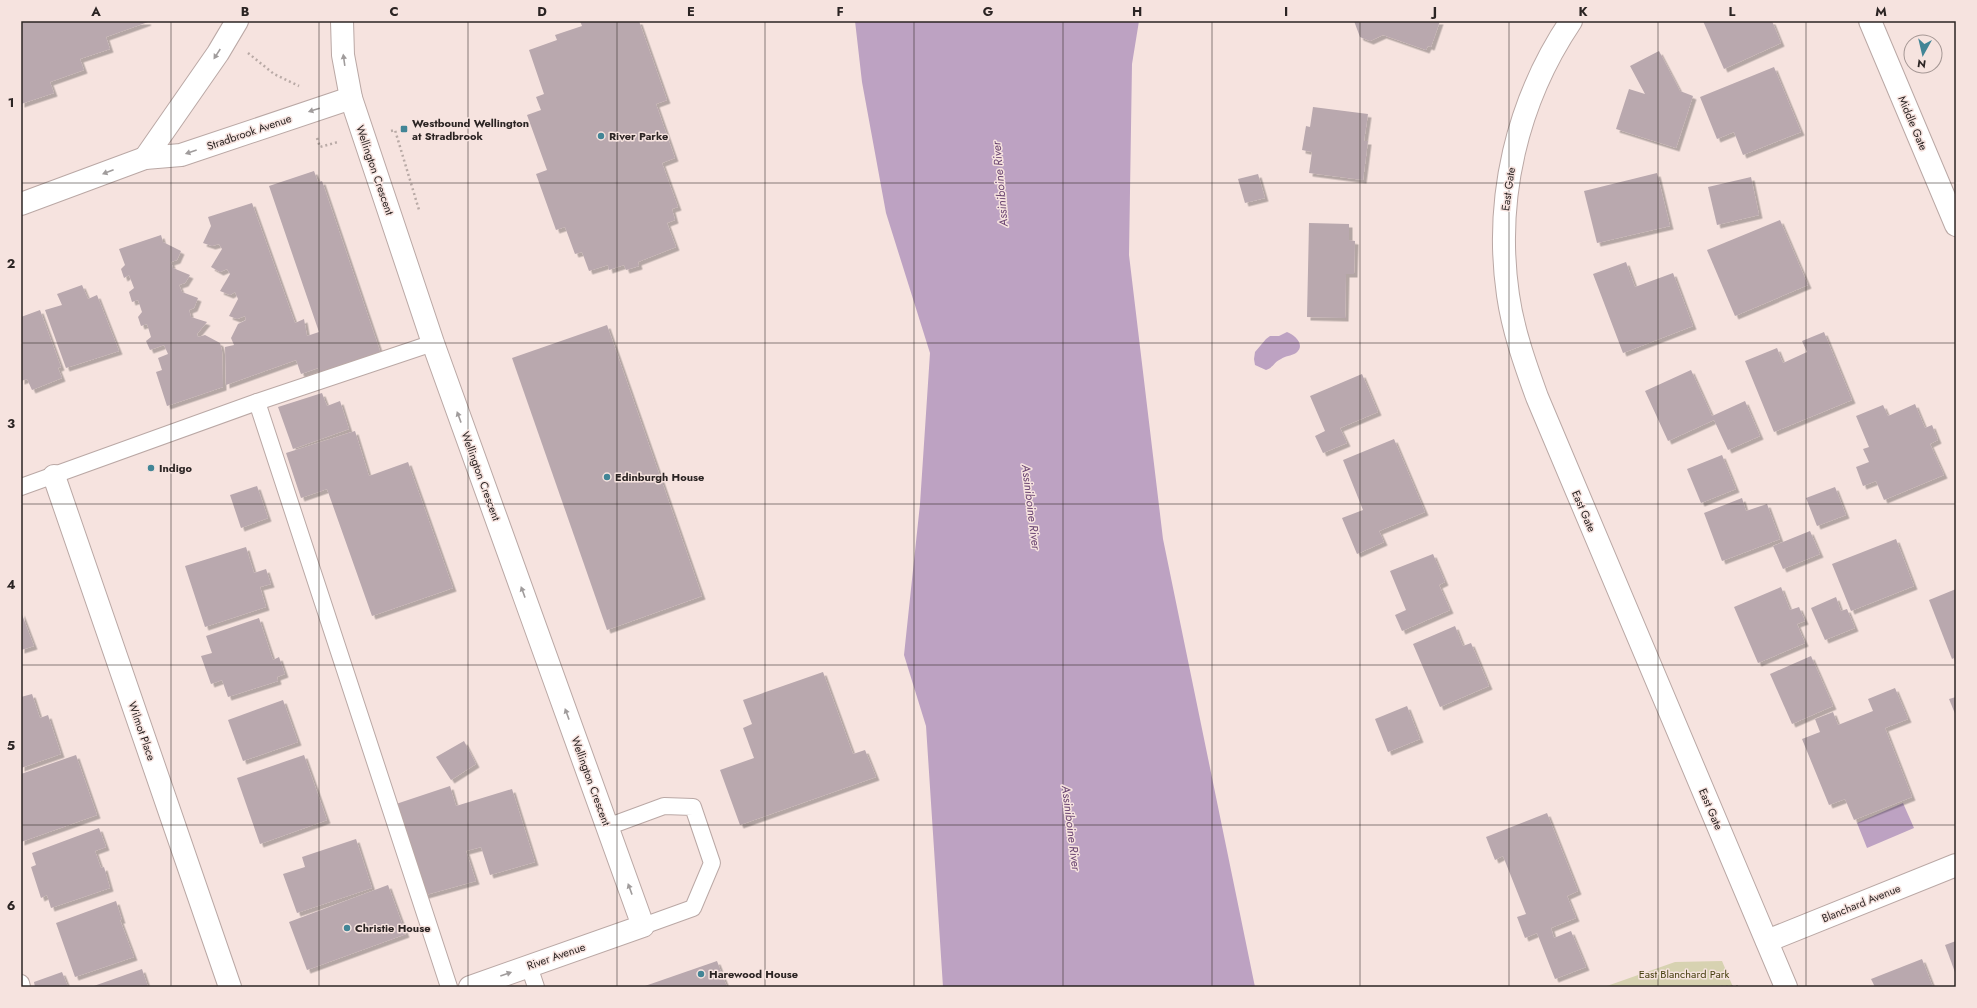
<svg xmlns="http://www.w3.org/2000/svg" width="1977" height="1008" viewBox="0 0 1977 1008" font-family="Jost,sans-serif">
	<defs>
		<filter id="shadow"><feDropShadow dx="3.5" dy="3.5" stdDeviation="0" flood-color="#0004"/></filter>
	</defs>
	<rect width="100%" height="100%" fill="#f6e3df"/>
	<polygon fill="#d7d2b1" points="1722,961 1733,987 1604,987 1675,962"/>
	<g fill="#bda2c2">
		<polygon points="855,21 1139,21 1132,64 1129,255 1163,539 1255,987 943,987 926,726 904,655 920,504 930,353 886,213 862,82"/>
		<path d="M1287,332C1295,335 1306,345 1296,353C1291,356 1285,356 1281,359C1274,362 1274,367 1266,370L1255,365L1254,359L1255,352L1266,339L1270,336H1279Z"/>
		<polygon points="1903,803 1914,828 1867,848 1857,823"/>
	</g>
	<g fill="#b9a8ae" filter="url(#shadow)">
		<polygon points="21,21 147,21 148,22 106,37 110,49 80,59 84,70 50,82 54,93 21,104"/>
		<polygon points="580,21 639,21 667,100 656,104 675,158 662,163 678,207 672,209 675,220 667,223 676,247 638,262 639,266 626,270 624,265 609,270 608,265 589,271 582,252 575,254 565,227 556,230 536,174 547,170 527,115 541,110 536,97 544,94 529,50 557,40 555,35 582,26"/>
		<polygon points="1354,21 1440,21 1431,47 1428,46 1426,50 1383,35 1370,41 1360,37"/>
		<polygon points="1703,21 1772,21 1781,43 1724,69"/>
		<polygon points="1659,51 1680,91 1693,96 1676,148 1616,129 1629,89 1645,94 1630,66"/>
		<polygon points="1774,67 1801,132 1743,155 1734,132 1717,139 1700,97"/>
		<polygon points="1313,107 1368,114 1364,141 1368,141 1363,180 1309,173 1312,152 1302,150 1306,126 1310,127"/>
		<polygon points="314,171 318,182 322,181 381,354 320,375 318,368 301,374 296,360 226,385 225,347 234,345 231,338 238,324 246,320 245,316 237,319 229,316 238,299 235,292 230,295 220,291 230,274 227,269 220,272 211,267 222,249 219,244 212,246 203,243 211,226 208,217 252,203 295,323 304,319 307,336 319,332 269,186"/>
		<polygon points="1657,173 1670,226 1597,243 1584,191"/>
		<polygon points="1258,174 1265,198 1245,203 1238,179"/>
		<polygon points="1751,177 1759,215 1717,225 1708,187"/>
		<polygon points="1780,220 1808,285 1735,316 1707,250"/>
		<polygon points="1309,223 1349,224 1349,240 1355,241 1354,274 1346,274 1345,318 1307,317"/>
		<polygon points="161,235 163,242 181,251 177,260 171,262 173,268 190,275 185,283 179,285 182,292 198,298 194,308 189,310 191,317 207,322 197,334 198,337 205,335 220,343 222,351 223,387 167,406 156,372 162,370 158,358 168,354 164,345 150,350 146,341 151,337 147,324 141,326 138,317 142,312 138,300 132,302 129,292 134,288 129,275 124,278 121,269 125,265 119,249"/>
		<polygon points="1626,262 1635,287 1673,273 1693,326 1623,353 1593,274"/>
		<polygon points="82,285 88,299 97,295 119,351 66,368 45,310 62,305 57,294"/>
		<polygon points="40,310 61,367 58,368 62,378 32,390 27,379 21,381 21,317"/>
		<polygon points="607,325 702,596 607,630 512,358"/>
		<polygon points="1824,332 1852,400 1774,432 1745,361 1777,348 1783,363 1807,352 1802,341"/>
		<polygon points="1691,370 1712,416 1745,401 1760,436 1728,450 1714,420 1668,441 1645,391"/>
		<polygon points="1362,374 1378,412 1340,428 1347,443 1323,453 1315,436 1325,431 1310,396"/>
		<polygon points="322,393 327,406 340,401 349,429 293,449 278,407"/>
		<polygon points="1915,404 1925,428 1932,425 1938,440 1930,444 1944,475 1884,500 1876,481 1863,486 1856,467 1869,462 1863,449 1869,447 1856,416 1883,405 1888,416"/>
		<polygon points="355,431 369,476 408,462 453,588 372,616 327,489 301,498 286,453"/>
		<polygon points="1394,439 1425,512 1379,531 1384,542 1357,554 1342,518 1363,510 1343,460"/>
		<polygon points="1722,455 1736,489 1701,503 1687,469"/>
		<polygon points="257,486 268,518 241,528 230,495"/>
		<polygon points="1835,487 1846,515 1817,526 1806,498"/>
		<polygon points="1742,498 1746,511 1767,504 1780,539 1722,561 1704,513"/>
		<polygon points="1810,531 1820,554 1783,569 1773,546"/>
		<polygon points="1896,539 1914,586 1851,611 1832,564"/>
		<polygon points="246,547 254,573 266,569 271,584 260,587 266,607 205,627 185,566"/>
		<polygon points="1433,554 1445,582 1439,585 1450,610 1402,631 1395,615 1406,610 1390,571"/>
		<polygon points="1781,587 1790,610 1799,607 1805,621 1797,624 1805,643 1758,663 1734,607"/>
		<polygon points="1956,589 1956,657 1952,659 1929,600"/>
		<polygon points="1836,597 1841,611 1847,609 1855,628 1825,640 1811,608"/>
		<polygon points="21,612 34,646 21,650"/>
		<polygon points="259,618 273,660 279,657 285,674 277,677 278,681 228,697 222,680 211,684 201,656 212,653 206,636"/>
		<polygon points="1455,626 1463,646 1471,643 1489,686 1440,707 1413,644"/>
		<polygon points="1811,656 1833,706 1792,724 1770,674"/>
		<polygon points="823,672 853,754 865,750 876,777 740,825 720,770 754,758 743,728 752,724 743,700"/>
		<polygon points="1895,688 1908,719 1885,728 1912,797 1854,820 1845,799 1829,805 1802,739 1820,732 1815,719 1833,712 1838,725 1873,711 1868,699"/>
		<polygon points="32,694 40,718 48,715 61,754 21,768 21,697"/>
		<polygon points="1956,697 1956,716 1949,699"/>
		<polygon points="283,700 298,742 243,761 228,720"/>
		<polygon points="1407,706 1420,739 1388,752 1375,719"/>
		<polygon points="464,741 476,764 451,780 436,757"/>
		<polygon points="76,755 97,815 21,842 21,774"/>
		<polygon points="304,755 327,820 260,844 237,778"/>
		<polygon points="450,786 456,806 512,789 535,862 490,875 481,847 466,851 476,881 422,896 393,805"/>
		<polygon points="1547,813 1578,891 1567,896 1576,918 1551,928 1554,938 1571,931 1586,967 1555,979 1537,933 1525,938 1517,917 1526,914 1503,856 1495,860 1486,837"/>
		<polygon points="99,828 106,847 95,851 101,868 104,867 110,888 51,908 47,895 41,898 31,867 36,865 32,853"/>
		<polygon points="356,839 372,888 297,913 283,874 305,867 302,857"/>
		<polygon points="388,885 406,934 307,970 289,922"/>
		<polygon points="116,901 122,920 120,920 134,957 75,977 56,923"/>
		<polygon points="1956,941 1956,975 1945,945"/>
		<polygon points="1922,959 1933,987 1875,987 1871,979"/>
		<polygon points="717,961 727,987 642,987"/>
		<polygon points="142,969 148,987 91,987"/>
		<polygon points="62,972 68,987 35,987 34,982"/>
	</g>
	<g fill="none" stroke-linecap="round" stroke-linejoin="round">
		<defs>
			<g id="service">
				<polyline points="257,402 449,987"/>
				<polyline points="21,487 257,402 433,343"/>
				<polyline points="607,827 664,806 693,807 712,863 693,908 643,926"/>
				<polyline points="529,966 536,987"/>
				<polyline points="21,983 22,987"/>
			</g>
			<g id="minor">
				<path d="M1571,21C1517,101 1494,199 1508,295C1513,330 1525,364 1537,397L1786,987"/>
				<polyline points="1870,21 1956,225"/>
				<polyline points="54,476 230,987"/>
				<polyline points="1767,941 1956,865"/>
			</g>
			<g id="tertiary">
				<polyline points="342,21 343,55 351,98 433,343 643,926 470,987"/>
				<polyline points="145,158 218,53 237,21"/>
				<polyline points="21,204 145,158 181,155 351,98"/>
			</g>
		</defs>
		<use href="#service" stroke="#baa8a5" stroke-width="18"/>
		<use href="#minor" stroke="#baa8a5" stroke-width="24"/>
		<use href="#tertiary" stroke="#baa8a5" stroke-width="24"/>
		<g stroke="#b9aaa6" stroke-width="2.5" stroke-dasharray="2 3" stroke-linecap="butt">
			<polyline points="248,53 274,74 299,86"/>
			<polyline points="391,131 395,130 419,210"/>
			<polyline points="317,138 320,147 338,142"/>
			<polyline points="1721,987 1741,986"/>
		</g>
		<use href="#service" stroke="#fff" stroke-width="16"/>
		<use href="#minor" stroke="#fff" stroke-width="22"/>
		<use href="#tertiary" stroke="#fff" stroke-width="22"/>
	</g>
	<defs><path id="oneway-solid" d="M-6-.8H1V-3.2L6.5 0L1 3.2V.8H-6Z"/></defs>
	<g fill="#a09c9c">
		<use href="#oneway-solid" transform="translate(217 54) rotate(123)"/>
		<use href="#oneway-solid" transform="translate(344 60) rotate(-98)"/>
		<use href="#oneway-solid" transform="translate(314 110) rotate(162)"/>
		<use href="#oneway-solid" transform="translate(191 152) rotate(161)"/>
		<use href="#oneway-solid" transform="translate(108 172) rotate(159)"/>
		<use href="#oneway-solid" transform="translate(459 417) rotate(-110)"/>
		<use href="#oneway-solid" transform="translate(523 592) rotate(-110)"/>
		<use href="#oneway-solid" transform="translate(567 714) rotate(-110)"/>
		<use href="#oneway-solid" transform="translate(630 889) rotate(-110)"/>
		<use href="#oneway-solid" transform="translate(506 974) rotate(-19)"/>
	</g>
	<path fill="none" stroke="#2b2423" stroke-width="1" stroke-opacity="0.55" d="M171,21V987M319,21V987M468,21V987M617,21V987M765,21V987M914,21V987M1063,21V987M1212,21V987M1360,21V987M1509,21V987M1658,21V987M1806,21V987M21,183H1956M21,343H1956M21,504H1956M21,665H1956M21,825H1956"/>
	<g fill="#428596" stroke="#f6e3df" stroke-width="1.5">
		<rect x="400" y="125" width="8" height="8" rx="2"/>
		<circle cx="601" cy="136" r="4"/>
		<circle cx="151" cy="468" r="4"/>
		<circle cx="607" cy="477" r="4"/>
		<circle cx="347" cy="928" r="4"/>
		<circle cx="701" cy="974" r="4"/>
	</g>
	<g text-anchor="middle" stroke-width="3" stroke-linejoin="round" paint-order="stroke">
		<g font-size="11" font-weight="bold" fill="#2b2423" stroke="#f6e3df" text-anchor="start">
			<text x="412" y="127">Westbound Wellington<tspan x="412" dy="13">at Stradbrook</tspan></text>
			<text x="609" y="140">River Parke</text>
			<text x="159" y="472">Indigo</text>
			<text x="615" y="481">Edinburgh House</text>
			<text x="355" y="932">Christie House</text>
			<text x="709" y="978">Harewood House</text>
		</g>
		<g font-size="11" fill="#2b2423" stroke="#f6e3df">
			<text transform="translate(1913 123) rotate(67)" y="4">Middle Gate</text>
			<text transform="translate(249 132) rotate(-19)" y="4">Stradbrook Avenue</text>
			<text transform="translate(375 170) rotate(71)" y="4">Wellington Crescent</text>
			<text transform="translate(1508 189) rotate(-82)" y="4">East Gate</text>
			<text transform="translate(481 476) rotate(70)" y="4">Wellington Crescent</text>
			<text transform="translate(1584 511) rotate(67)" y="4">East Gate</text>
			<text transform="translate(142 731) rotate(71)" y="4">Wilmot Place</text>
			<text transform="translate(591 781) rotate(70)" y="4">Wellington Crescent</text>
			<text transform="translate(1711 809) rotate(67)" y="4">East Gate</text>
			<text transform="translate(1861 903) rotate(-22)" y="4">Blanchard Avenue</text>
			<text transform="translate(556 956) rotate(-19)" y="4">River Avenue</text>
		</g>
		<g font-size="11" fill="#484110" stroke="#f6e3df">
			<text x="1684" y="978">East Blanchard Park</text>
		</g>
		<g font-size="12" font-style="italic" fill="#694370" stroke="#f6e3df">
			<text transform="translate(1000 184) rotate(-95)" y="4">Assiniboine River</text>
			<text transform="translate(1031 507) rotate(83)" y="4">Assiniboine River</text>
			<text transform="translate(1071 828) rotate(83)" y="4">Assiniboine River</text>
		</g>
	</g>
	<rect width="1977" height="1008" fill="none" stroke="#f6e3df" stroke-width="44"/>
	<g transform="translate(1923 54) rotate(188)"><circle r="19" fill="#f6e3df" stroke="#a59794"/>
	<path d="M0-3L7 15L0 10L-7 15Z" fill="#428596"/>
	<text y="-6" font-size="11" font-weight="bold" text-anchor="middle" fill="#2b2423">N</text>
	</g>
	<rect x="22" y="22" width="1933" height="964" fill="none" stroke="#2b2423" stroke-width="1.5"/>
	<g font-size="13" text-anchor="middle" font-weight="bold" fill="#2b2423">
		<text x="96" y="16">A</text>
		<text x="245" y="16">B</text>
		<text x="394" y="16">C</text>
		<text x="542" y="16">D</text>
		<text x="691" y="16">E</text>
		<text x="840" y="16">F</text>
		<text x="988" y="16">G</text>
		<text x="1137" y="16">H</text>
		<text x="1286" y="16">I</text>
		<text x="1435" y="16">J</text>
		<text x="1583" y="16">K</text>
		<text x="1732" y="16">L</text>
		<text x="1881" y="16">M</text>
		<text x="11" y="107">1</text>
		<text x="11" y="268">2</text>
		<text x="11" y="428">3</text>
		<text x="11" y="589">4</text>
		<text x="11" y="750">5</text>
		<text x="11" y="910">6</text>
	</g>
</svg>
